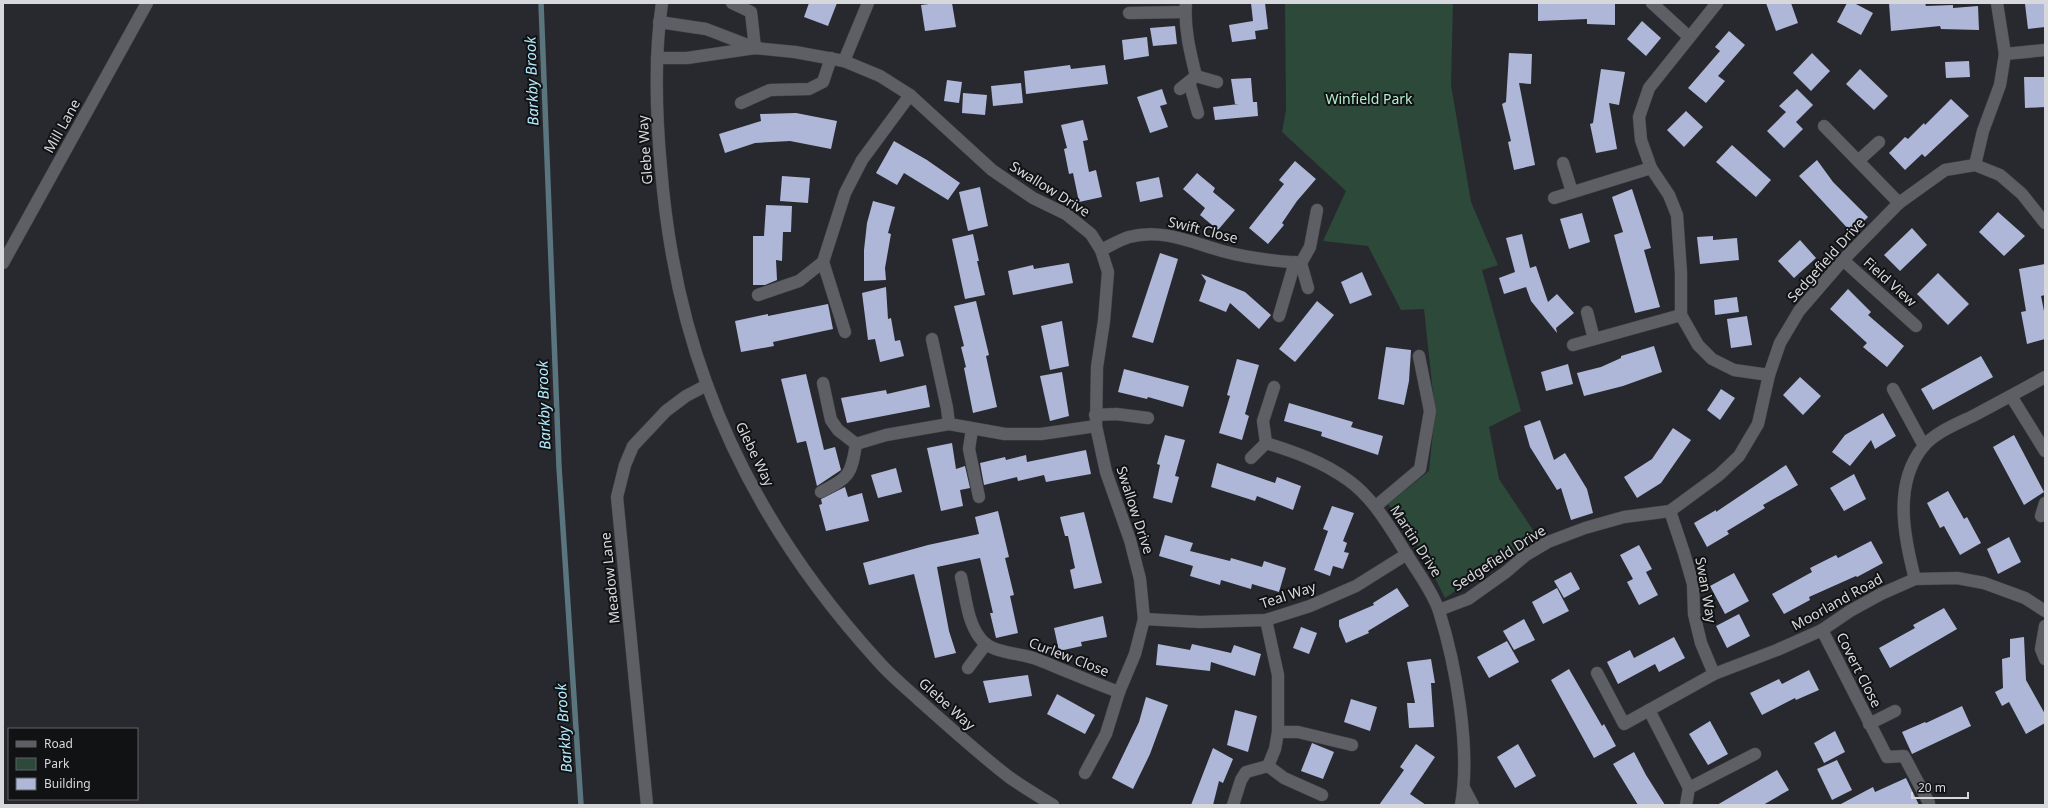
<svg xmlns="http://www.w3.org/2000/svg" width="2048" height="808" viewBox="0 0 2048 808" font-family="'Noto Sans',sans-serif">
	<rect width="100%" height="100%" fill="#28292e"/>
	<polygon fill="#2d493a" points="1285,3 1453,3 1451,85 1471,202 1498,265 1482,270 1521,411 1489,427 1499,479 1537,536 1445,598 1421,550 1388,504 1429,471 1435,412 1424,309 1401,310 1368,246 1323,241 1346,191 1282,132 1286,110"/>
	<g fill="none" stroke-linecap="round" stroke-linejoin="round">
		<polyline stroke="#5a757e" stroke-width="5.5" points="541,3 559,467 581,805"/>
	</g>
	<g fill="#aeb7d8">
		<polygon points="809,3 837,3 828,26 804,17"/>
		<polygon points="937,3 952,3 956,27 925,31 921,5"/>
		<polygon points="1251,3 1265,3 1268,29 1255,31 1256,39 1232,42 1229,25 1253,21"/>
		<polygon points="1538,3 1615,3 1615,25 1587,24 1587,19 1538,21"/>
		<polygon points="1766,3 1791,3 1798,23 1776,31"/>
		<polygon points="1847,3 1854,3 1873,13 1861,35 1837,22"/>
		<polygon points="1889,3 1925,3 1926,6 1953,5 1953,8 1978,6 1979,30 1941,29 1940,26 1891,31"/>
		<polygon points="2045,3 2045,27 2028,29 2025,4"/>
		<polygon points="1642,21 1661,38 1646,56 1627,39"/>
		<polygon points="1175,26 1177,44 1153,46 1150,28"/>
		<polygon points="1729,31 1745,45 1718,76 1725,81 1706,103 1688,88 1720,51 1715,47"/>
		<polygon points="1147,37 1149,56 1124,60 1122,40"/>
		<polygon points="1509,53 1532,54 1531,84 1519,83 1535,165 1514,170 1508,142 1511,141 1502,104 1506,102"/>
		<polygon points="1812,53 1830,71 1811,91 1793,73"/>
		<polygon points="1969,61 1970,77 1946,78 1945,62"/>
		<polygon points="1070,65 1071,69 1105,65 1108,84 1026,94 1024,71"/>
		<polygon points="1601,69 1625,72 1619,105 1609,103 1617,149 1596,153 1590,124 1593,123"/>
		<polygon points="1860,69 1888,96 1874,110 1846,84"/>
		<polygon points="2024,77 2045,77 2045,107 2025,108"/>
		<polygon points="1251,78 1253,102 1257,102 1258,116 1215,120 1213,107 1239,104 1235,104 1231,79"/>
		<polygon points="947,80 962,82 959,103 944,101"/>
		<polygon points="1021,83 1023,103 993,106 991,86"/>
		<polygon points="1162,89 1167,104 1160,106 1168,127 1150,133 1137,97"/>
		<polygon points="1797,89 1813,105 1796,122 1803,129 1784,148 1767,131 1786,112 1779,106"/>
		<polygon points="963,93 987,95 985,115 962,113"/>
		<polygon points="1951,99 1969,116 1925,157 1922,154 1905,170 1889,153 1905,137 1908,139 1924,123 1925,125"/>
		<polygon points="1686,111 1703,127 1684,147 1667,130"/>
		<polygon points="796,113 837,121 831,149 790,141 755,143 725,153 719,134 761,121 760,114"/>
		<polygon points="1083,120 1088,140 1083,141 1089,172 1096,170 1102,197 1079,202 1073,173 1069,174 1064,149 1067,148 1061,125"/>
		<polygon points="894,141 927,160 960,183 948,200 904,173 897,185 876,173"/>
		<polygon points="1732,145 1771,180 1756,197 1716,162"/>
		<polygon points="1817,160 1833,182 1868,217 1852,233 1799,176"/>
		<polygon points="1295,161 1316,179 1297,201 1282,223 1284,225 1268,244 1249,228 1284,184 1279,180"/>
		<polygon points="1197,173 1215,188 1213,192 1235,210 1218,230 1200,215 1205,208 1183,189"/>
		<polygon points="782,176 810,178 808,203 780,201"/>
		<polygon points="1159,177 1163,197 1140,202 1136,182"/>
		<polygon points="980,187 988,226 968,231 959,192"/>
		<polygon points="1632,189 1651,248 1644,250 1660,307 1635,313 1614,235 1623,232 1612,197"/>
		<polygon points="873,201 895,207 888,233 891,234 885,268 886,280 864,281 864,250 867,223"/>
		<polygon points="766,205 792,206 791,232 783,232 782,261 776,260 777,280 765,285 753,285 753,236 764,236"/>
		<polygon points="1998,212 2025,236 2004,256 1979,232"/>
		<polygon points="1582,213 1590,242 1569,249 1560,219"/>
		<polygon points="1912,228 1927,245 1900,271 1884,255"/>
		<polygon points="973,234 979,261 977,261 985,295 965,299 952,239"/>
		<polygon points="1522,234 1530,268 1536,266 1548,302 1557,294 1574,313 1556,328 1557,333 1531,301 1526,287 1504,294 1499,278 1515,272 1506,238"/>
		<polygon points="1713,236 1713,240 1737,238 1739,260 1700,264 1697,237"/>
		<polygon points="1800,240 1816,258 1794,278 1778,261"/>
		<polygon points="1160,253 1178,259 1153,343 1132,337"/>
		<polygon points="1069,263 1073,283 1013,295 1008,271 1033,265 1034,269"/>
		<polygon points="2045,264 2045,295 2041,296 2045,316 2045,339 2027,344 2021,312 2026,311 2019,269"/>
		<polygon points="1362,272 1372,295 1350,304 1341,282"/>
		<polygon points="1938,273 1969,304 1948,325 1917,294"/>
		<polygon points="1201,274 1245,292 1271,315 1259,329 1230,303 1226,312 1199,301 1206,281"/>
		<polygon points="886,287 888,319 891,318 895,341 900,340 904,356 880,362 875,339 868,340 862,293"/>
		<polygon points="1848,289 1871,312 1868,315 1904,346 1887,367 1863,347 1867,343 1830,309"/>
		<polygon points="1737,297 1739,312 1715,315 1714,300"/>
		<polygon points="976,301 989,355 986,356 997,407 973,413 964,368 966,367 961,347 964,346 954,306"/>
		<polygon points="1317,301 1334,315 1295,362 1279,349"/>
		<polygon points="828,304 833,329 773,342 774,346 741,352 735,321 768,314 768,316"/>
		<polygon points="1747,316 1752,345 1731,348 1727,319"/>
		<polygon points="1062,321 1069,366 1050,370 1041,326"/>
		<polygon points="1654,346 1662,372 1623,386 1584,396 1577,373 1601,367 1621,358 1621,356"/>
		<polygon points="1386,347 1411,350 1409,381 1404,405 1378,399"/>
		<polygon points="1981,356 1993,377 1933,410 1921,389"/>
		<polygon points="1237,359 1259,365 1245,414 1249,416 1242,440 1219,433 1230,396 1227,395"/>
		<polygon points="1568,364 1573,384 1546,391 1541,372"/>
		<polygon points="1124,369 1189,386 1183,407 1148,397 1147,399 1118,392"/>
		<polygon points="1062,372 1069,416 1050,421 1040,376"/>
		<polygon points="806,374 824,450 835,447 841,470 817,486 806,441 797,443 781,379"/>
		<polygon points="1800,377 1821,396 1803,415 1783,395"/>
		<polygon points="926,385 930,407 847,423 841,398 886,390 887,394"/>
		<polygon points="1721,389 1735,398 1720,420 1707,410"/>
		<polygon points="1289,403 1353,422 1351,427 1383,436 1378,455 1321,436 1322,432 1284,421"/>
		<polygon points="1883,413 1896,436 1875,449 1871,440 1850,466 1832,452 1845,435"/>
		<polygon points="1540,420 1554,460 1565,453 1587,489 1593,513 1571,520 1561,488 1557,490 1530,447 1524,426"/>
		<polygon points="1673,428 1691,440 1661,483 1637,498 1624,477 1652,459"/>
		<polygon points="1165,435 1185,440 1175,476 1179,477 1172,503 1153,498 1160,465 1157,464"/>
		<polygon points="2014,435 2044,492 2024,505 1993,447"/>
		<polygon points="952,443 956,469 965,466 970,488 960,490 963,506 941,511 927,448"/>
		<polygon points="1086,450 1091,474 1046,482 1044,475 1018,481 1017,477 984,485 980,463 1005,457 1006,460 1026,455 1027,462"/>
		<polygon points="1217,463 1275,483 1277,477 1301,486 1293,510 1257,496 1255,501 1211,487"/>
		<polygon points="1786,465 1798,485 1763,505 1765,508 1727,531 1729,534 1707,547 1694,523 1716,510 1716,512"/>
		<polygon points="896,468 902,492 878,498 871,475"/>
		<polygon points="1854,474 1866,499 1844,511 1830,488"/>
		<polygon points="845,487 848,497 862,493 869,521 826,531 819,505 822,504 821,499"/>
		<polygon points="1948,491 1964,519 1967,517 1981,543 1960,555 1944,526 1940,528 1927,503"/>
		<polygon points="1332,506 1354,513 1343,541 1347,543 1344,552 1349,553 1343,569 1333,566 1330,576 1314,570 1328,531 1323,529"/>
		<polygon points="998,511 1009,557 1005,558 1014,595 1010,596 1018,633 996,638 990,613 993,613 980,558 937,567 949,631 956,653 935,658 914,574 869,585 863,563 928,545 979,534 975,517"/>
		<polygon points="1084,512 1102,583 1074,589 1070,570 1075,568 1068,536 1065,536 1060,517"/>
		<polygon points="1165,535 1193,543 1190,551 1230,561 1231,558 1262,567 1264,561 1286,568 1279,592 1252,584 1251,589 1221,580 1220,585 1190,576 1193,566 1159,556"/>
		<polygon points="2009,537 2021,562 1998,574 1987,549"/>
		<polygon points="1871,541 1883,563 1857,577 1856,576 1809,597 1810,600 1784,614 1772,594 1812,572 1810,568 1836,555 1838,558"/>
		<polygon points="1639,545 1652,569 1646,572 1658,595 1639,605 1627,582 1633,579 1620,555"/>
		<polygon points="1571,572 1580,589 1564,598 1554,581"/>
		<polygon points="1734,573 1749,601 1725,614 1710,586"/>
		<polygon points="1397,588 1409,606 1368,631 1369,633 1346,643 1339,626 1339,620 1374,605 1373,603"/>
		<polygon points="1557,588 1569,611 1543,624 1532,602"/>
		<polygon points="1944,608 1957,629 1890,668 1879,648 1915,628 1913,625"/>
		<polygon points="1739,614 1750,636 1727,648 1716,626"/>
		<polygon points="1103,616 1107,637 1081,642 1082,646 1059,651 1054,628"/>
		<polygon points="1524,619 1535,640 1514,650 1503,631"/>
		<polygon points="1301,627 1317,633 1309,654 1293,648"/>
		<polygon points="1674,637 1685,658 1659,672 1655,664 1618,684 1607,662 1630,650 1634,658"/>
		<polygon points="2024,637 2026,680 2045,714 2045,723 2026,734 2009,702 2002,706 1995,692 2003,688 2002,659 2010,657 2010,639"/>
		<polygon points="1507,641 1519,662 1489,678 1477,657"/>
		<polygon points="1158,644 1190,650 1192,644 1231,653 1234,645 1261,654 1255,676 1211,662 1210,671 1156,665"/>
		<polygon points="1431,659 1435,683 1431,683 1434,727 1409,728 1407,703 1415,703 1407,662"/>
		<polygon points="1569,669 1602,726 1604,724 1616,746 1594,758 1551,680"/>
		<polygon points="1809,670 1819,690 1796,700 1795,698 1762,715 1750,693 1779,679 1782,684"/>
		<polygon points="1028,675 1032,696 989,703 983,681"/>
		<polygon points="1057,694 1095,715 1085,734 1047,714"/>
		<polygon points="1146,697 1168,705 1150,754 1133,789 1112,778 1139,722"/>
		<polygon points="1351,699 1377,707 1370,731 1344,722"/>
		<polygon points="1962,706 1971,726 1912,754 1902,732 1925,722 1926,723"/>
		<polygon points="1235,710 1257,716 1248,752 1227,745"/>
		<polygon points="1710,721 1728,754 1708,765 1689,734"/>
		<polygon points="1835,731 1845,752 1824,763 1814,743"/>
		<polygon points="1312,743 1334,752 1323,779 1301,771"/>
		<polygon points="1416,744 1435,757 1410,794 1426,805 1379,805 1404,770 1400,767"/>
		<polygon points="1518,744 1536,776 1515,788 1497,757"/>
		<polygon points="1213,748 1233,759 1223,783 1219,781 1213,805 1191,805"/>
		<polygon points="1634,752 1646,775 1665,805 1638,805 1613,764"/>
		<polygon points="1837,760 1852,790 1832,800 1817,769"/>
		<polygon points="1777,770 1789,790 1763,805 1717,805"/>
		<polygon points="1906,778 1919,805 1839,805 1873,787 1875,792"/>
	</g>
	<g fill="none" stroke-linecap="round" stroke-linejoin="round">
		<defs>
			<g id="minor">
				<path d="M662,3C654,57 656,114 661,168C667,242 681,315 707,385C744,487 805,581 878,661C890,675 905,687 919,700C948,726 978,753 1009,777C1023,787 1038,796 1053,805"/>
				<polyline points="732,3 751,12 755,48"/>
				<path d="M1186,3C1184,28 1190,52 1196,76"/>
				<polyline points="1652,3 1689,37"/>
				<polyline points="1717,3 1649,88 1639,117 1641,140 1651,168 1669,195 1677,215 1681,273 1681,315 1698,345 1712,359 1734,370 1769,375"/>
				<polyline points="1129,13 1185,12"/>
				<polyline points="659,22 706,29 753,47"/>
				<polyline points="2005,54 2045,50"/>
				<polyline points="657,58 687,58 755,48 795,52 844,61 880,76 910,95 992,170 1033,198 1066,214 1091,234 1101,250 1108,272 1104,321 1097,367 1096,426 1106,472 1130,540 1140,579 1144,619 1135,654 1119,692 1106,734 1085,773"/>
				<polyline points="844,61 868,3"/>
				<polyline points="1189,82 1198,113"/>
				<polyline points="1180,89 1196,76 1217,82"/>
				<polyline points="741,103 770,90 809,89 823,82 831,58"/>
				<polyline points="1824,126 1899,203"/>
				<polyline points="1858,161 1879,142"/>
				<polyline points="1563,163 1572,192"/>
				<polyline points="1975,165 1983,131 2000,85 2005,54 1997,3"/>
				<polyline points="1554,198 1651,168"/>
				<path d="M1101,250C1110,246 1119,240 1129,237C1161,228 1191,242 1222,251C1247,258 1275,261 1301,263"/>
				<polyline points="1843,260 1916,326"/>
				<polyline points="823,262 845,193 862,160 910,95"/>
				<polyline points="823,262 845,332"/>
				<polyline points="3,263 147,3"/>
				<polyline points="1308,288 1301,263 1310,247 1317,210"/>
				<polyline points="758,295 799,281 823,262"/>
				<polyline points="1587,312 1594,339"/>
				<polyline points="1279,316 1295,262"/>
				<polyline points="932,339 947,408 949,424"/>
				<polyline points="1573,345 1681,315"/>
				<polyline points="1893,389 1924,446"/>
				<polyline points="2011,396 2045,451"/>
				<polyline points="1095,415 1116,414 1148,418"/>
				<polyline points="972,429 969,449 979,497"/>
				<path d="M1266,443C1295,452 1323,462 1348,480C1376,500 1393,533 1411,561C1421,577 1433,593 1439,611C1456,665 1471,750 1461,805"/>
				<polyline points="856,444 886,435 949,424 1005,434 1041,434 1096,426"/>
				<polyline points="1251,458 1266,443 1263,421 1274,387"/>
				<path d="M821,492C849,477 851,476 856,444L838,430L831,420L823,383"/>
				<polyline points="1376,506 1420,469 1430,411 1419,356"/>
				<polyline points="1670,511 1684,553 1693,584 1694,614 1701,643 1714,674"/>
				<polyline points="2041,516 2045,503"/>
				<path d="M961,577C966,597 967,621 980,638C992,655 1021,652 1039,660C1066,671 1092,682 1119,692"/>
				<path d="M1915,579C1904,537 1893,484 1923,447C1935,432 1959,423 1975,415C1999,402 2022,390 2045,377"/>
				<polyline points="1439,610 1468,599 1506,572 1526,555 1548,542 1585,528 1624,517 1670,511 1719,475 1739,456 1758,424 1769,375 1780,343 1799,311 1843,260 1899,203 1945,170 1975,165 2000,175 2022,194 2045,223"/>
				<polyline points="1144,619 1200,622 1266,620 1310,606 1356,586 1407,554"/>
				<polyline points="1266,620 1278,675 1278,732 1275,749 1268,766"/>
				<polyline points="2045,626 2041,649 2045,659"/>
				<polyline points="1822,630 1887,757 1904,756 1929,803"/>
				<polyline points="968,668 986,644"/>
				<polyline points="1597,673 1624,724 1714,674 1777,650 1822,630 1850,611 1881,594 1915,579 1957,578 1984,583 2025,598 2045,611"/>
				<polyline points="1649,710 1689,788"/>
				<polyline points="1869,724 1895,711"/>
				<polyline points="1278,732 1298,732 1352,745"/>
				<polyline points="1464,788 1473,805"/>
				<polyline points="1689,788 1755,754"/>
				<polyline points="647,805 617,497 625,465 633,446 666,411 686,396 707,385"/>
				<polyline points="1233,805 1241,780 1246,772 1268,766 1284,778 1322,795"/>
				<polyline points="1686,805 1689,788"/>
			</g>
		</defs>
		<use href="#minor" stroke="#444549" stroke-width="13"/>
		<use href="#minor" stroke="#5d5f65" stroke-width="12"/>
	</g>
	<g text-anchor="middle" stroke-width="4" stroke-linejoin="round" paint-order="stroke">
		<g font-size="14" fill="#b4f0ce" stroke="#111214">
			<text x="1369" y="104">Winfield Park</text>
		</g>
		<g font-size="14" fill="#d7d8dc" stroke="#111214">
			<text transform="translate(62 126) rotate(-61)" y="5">Mill Lane</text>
			<text transform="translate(645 150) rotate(-94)" y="5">Glebe Way</text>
			<text transform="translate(1050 189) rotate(32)" y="5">Swallow Drive</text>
			<text transform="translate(1203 230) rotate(14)" y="5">Swift Close</text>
			<text transform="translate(1826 260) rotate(-48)" y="5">Sedgefield Drive</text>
			<text transform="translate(1890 282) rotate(42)" y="5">Field View</text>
			<text transform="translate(755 454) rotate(64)" y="5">Glebe Way</text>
			<text transform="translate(1135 510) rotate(72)" y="5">Swallow Drive</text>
			<text transform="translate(1416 541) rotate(57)" y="5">Martin Drive</text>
			<text transform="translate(1499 558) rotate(-33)" y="5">Sedgefield Drive</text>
			<text transform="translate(610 578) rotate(-96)" y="5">Meadow Lane</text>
			<text transform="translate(1706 590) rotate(80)" y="5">Swan Way</text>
			<text transform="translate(1288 595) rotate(-18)" y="5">Teal Way</text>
			<text transform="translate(1837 602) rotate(-29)" y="5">Moorland Road</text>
			<text transform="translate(1069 657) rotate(21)" y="5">Curlew Close</text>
			<text transform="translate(1859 670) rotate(63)" y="5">Covert Close</text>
			<text transform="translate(947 704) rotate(42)" y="5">Glebe Way</text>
		</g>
		<g font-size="15" font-style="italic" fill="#b3eafd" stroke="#111214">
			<text transform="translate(532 81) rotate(-92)" y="5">Barkby Brook</text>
			<text transform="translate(544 405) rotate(-92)" y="5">Barkby Brook</text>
			<text transform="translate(564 728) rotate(-94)" y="5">Barkby Brook</text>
		</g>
	</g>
	<rect width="2048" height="808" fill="none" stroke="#d7d8dc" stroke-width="8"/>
	<rect x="8" y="728" width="130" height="72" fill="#111214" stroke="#606164"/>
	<rect x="16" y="741" width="20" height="6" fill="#5d5f65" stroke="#606164"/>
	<text x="44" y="748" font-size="12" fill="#d7d8dc">Road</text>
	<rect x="16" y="758" width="20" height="12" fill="#2d493a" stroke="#606164"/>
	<text x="44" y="768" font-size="12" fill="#d7d8dc">Park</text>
	<rect x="16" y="778" width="20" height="12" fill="#aeb7d8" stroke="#606164"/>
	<text x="44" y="788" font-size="12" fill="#d7d8dc">Building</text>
	<path d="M1912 792v6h56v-6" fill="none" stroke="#d7d8dc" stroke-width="2"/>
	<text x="1918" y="792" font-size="12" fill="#d7d8dc" stroke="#111214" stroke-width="3" paint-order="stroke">20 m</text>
</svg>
